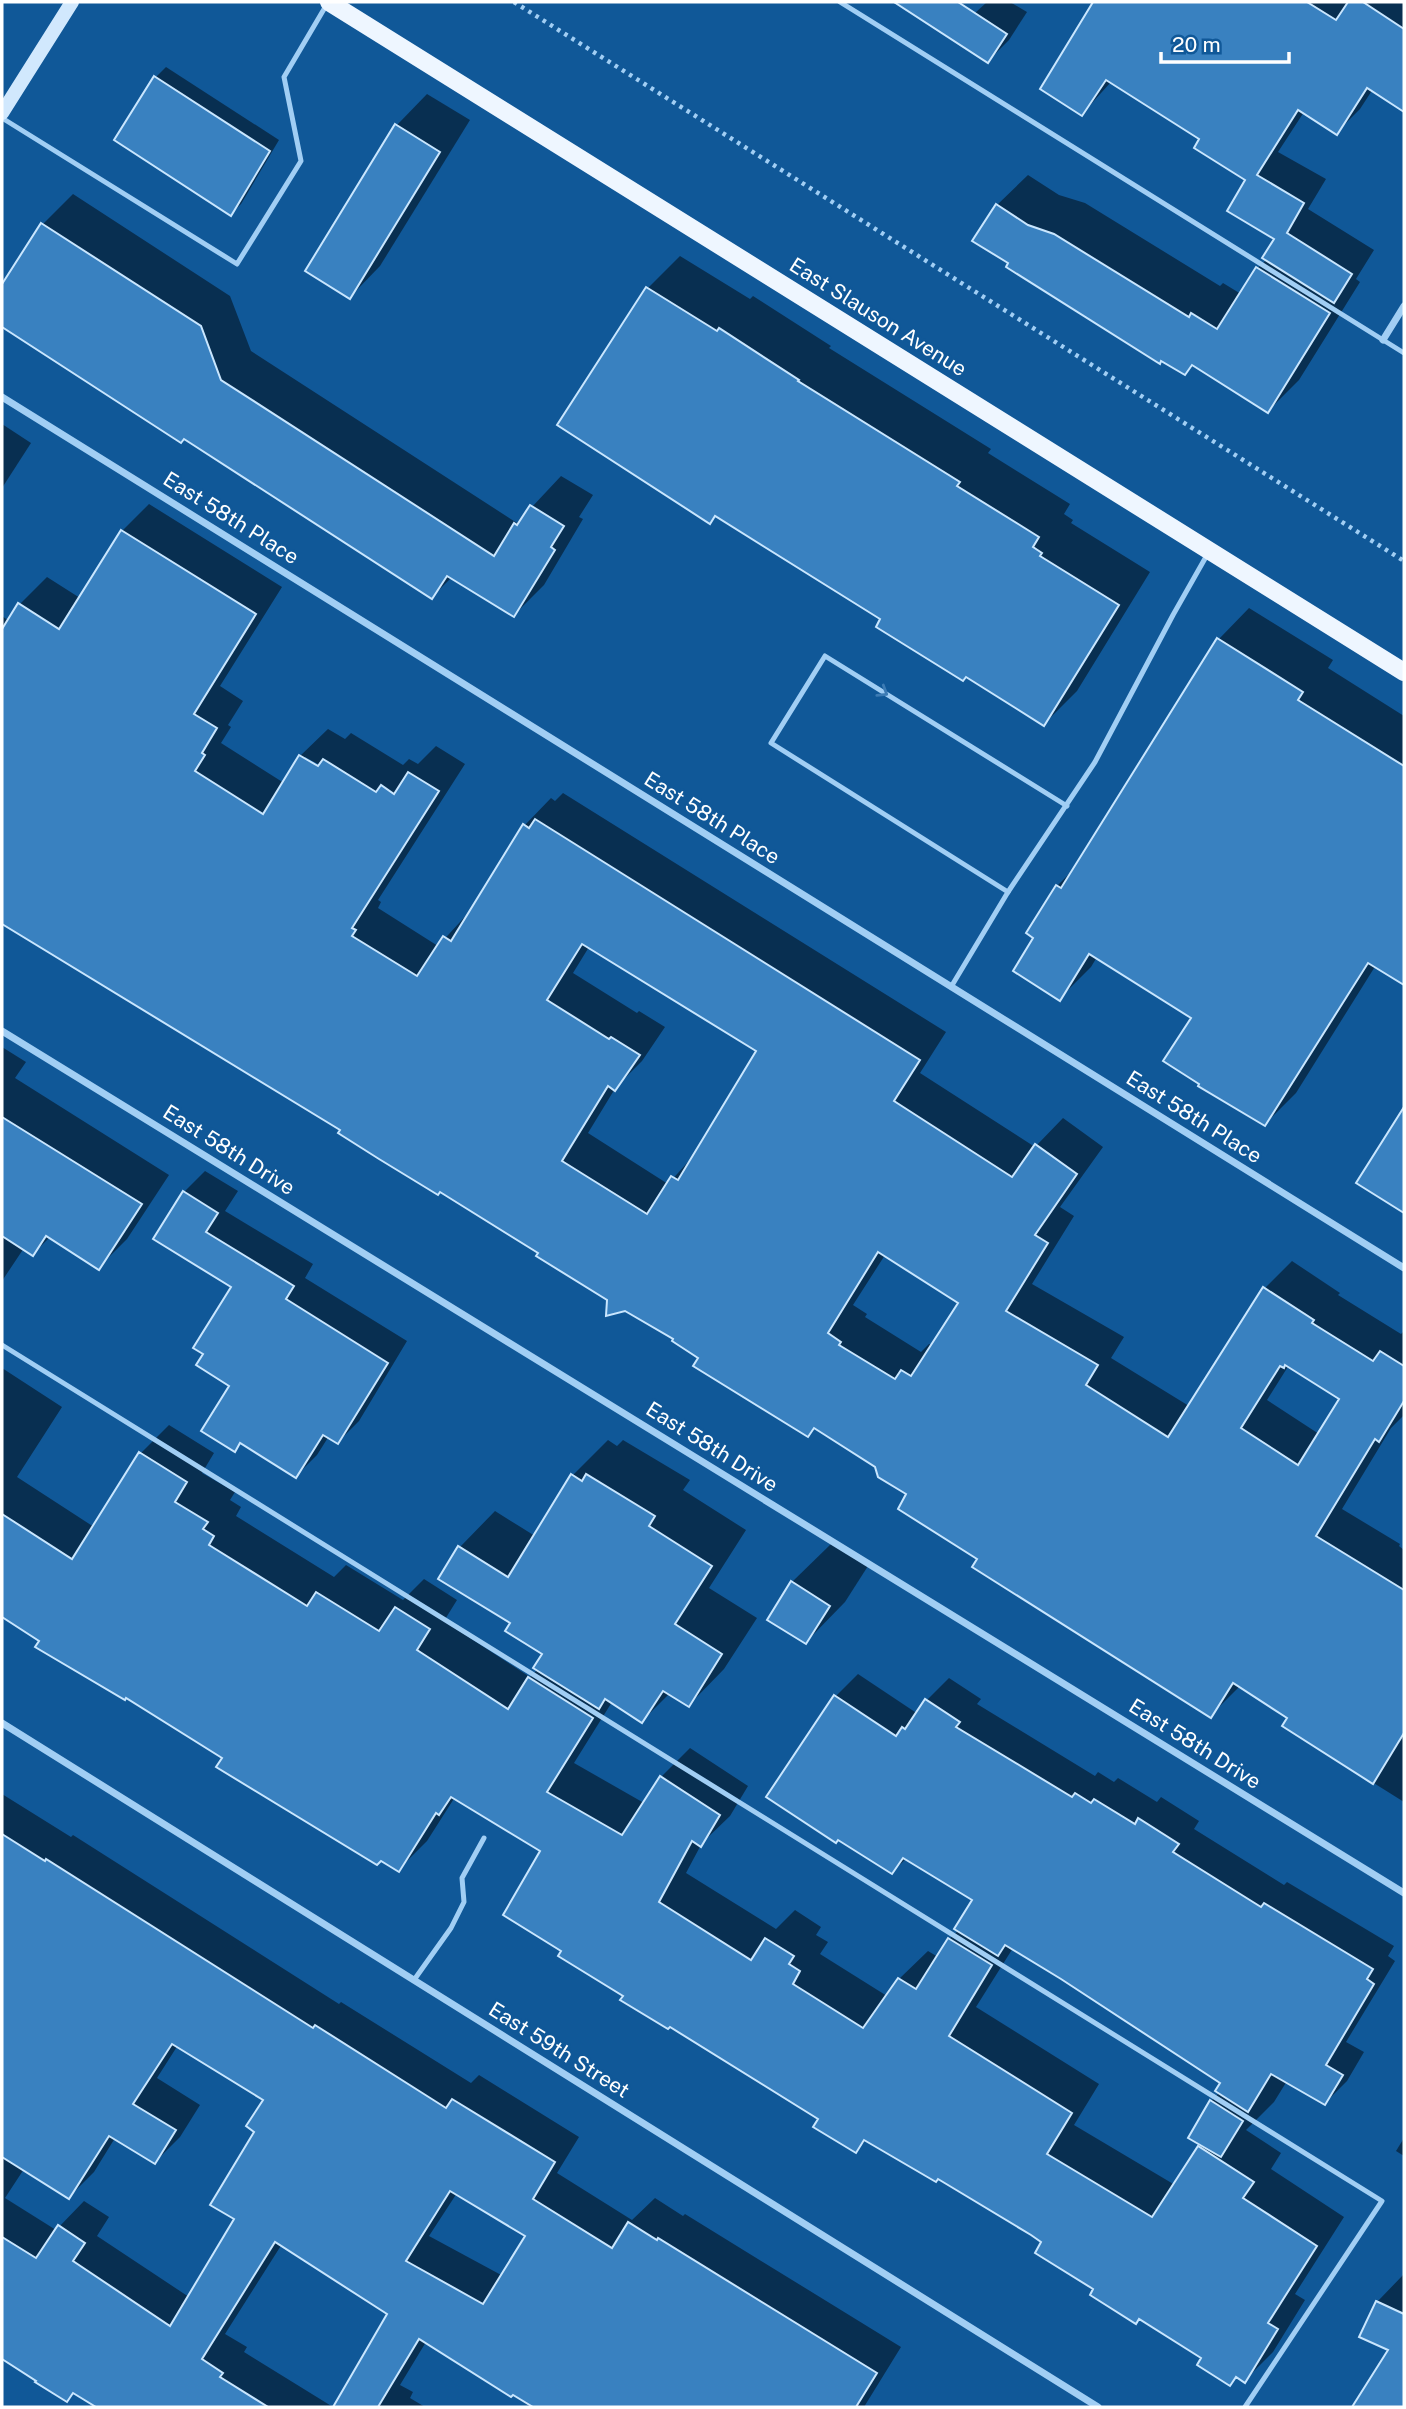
<svg xmlns="http://www.w3.org/2000/svg" width="1406" height="2409" viewBox="0 0 1406 2409" font-family="'Public Sans',sans-serif">
	<rect width="100%" height="100%" fill="#105898"/>
	<g fill="#0007" fill-rule="evenodd">
		<polygon points="987,2 1010,2 1027,12 1009,40 988,61 975,13"/>
		<polygon points="1095,2 1404,2 1404,110 1373,89 1360,109 1337,132 1304,112 1278,152 1326,179 1308,209 1374,250 1356,279 1360,282 1299,380 1268,411 1194,365 1185,373 1011,262 997,205 1028,175 1059,195 1085,203 1220,286 1223,283 1241,294 1258,268 1267,259 1277,238 1247,179 1202,138 1111,82 1082,114 1042,89"/>
		<polygon points="166,67 279,140 241,204 231,214 156,77"/>
		<polygon points="427,94 470,120 380,266 350,297 307,270 397,125"/>
		<polygon points="73,194 230,296 251,351 517,523 561,476 593,495 579,517 583,519 544,585 514,615 452,577 432,597 184,437 181,440 2,325 2,288 43,224"/>
		<polygon points="680,256 750,299 753,296 831,346 829,348 991,449 988,453 1070,504 1064,514 1073,520 1071,523 1150,572 1077,691 1044,724 883,619 716,515 710,521 648,288"/>
		<polygon points="2,424 31,443 2,488"/>
		<path d="M149,504L282,587L220,686L243,701L228,725L231,727L221,743L284,783L300,756L328,729L345,739L351,733L403,765L409,759L418,764L436,746L465,764L378,900L381,902L378,908L438,946L471,910L524,826L551,798L555,801L563,793L946,1032L920,1073L1035,1147L1063,1118L1103,1147L1060,1207L1074,1216L1032,1284L1124,1337L1111,1358L1189,1406L1265,1288L1292,1261L1340,1293L1338,1295L1401,1334L1404,1331V1415L1391,1428L1342,1509L1400,1544L1399,1546L1404,1550V1802L1329,1755L1290,1717L1240,1686L1211,1715L980,1558L877,1465L815,1427L808,1434L676,1339L609,1299L540,1253L343,1129L2,921V616L9,621L20,604L47,577L80,598L122,531ZM305,757L327,769L325,772L305,761ZM589,947L759,1050L697,1152L668,1184L588,1133L616,1087L642,1061L665,1027L639,1011L637,1013L573,973ZM885,1255L961,1302L932,1345L929,1344L921,1352L865,1317L867,1314L853,1305ZM1289,1365L1342,1399L1319,1434L1267,1400Z"/>
		<polygon points="1249,608 1333,660 1328,668 1404,716 1404,983 1376,965 1296,1093 1265,1124 1193,1017 1097,957 1091,967 1060,998 1036,937 1057,886 1074,869 1219,639"/>
		<polygon points="2,1047 26,1062 15,1078 169,1175 127,1239 98,1268 50,1237 33,1254 24,1248 2,1281"/>
		<polygon points="1404,1110 1404,1211 1359,1182"/>
		<polygon points="205,1171 238,1191 225,1211 313,1264 305,1278 407,1341 359,1421 338,1442 329,1436 317,1455 296,1476 242,1442 235,1450 231,1385 233,1287 155,1238 184,1192"/>
		<path d="M2,1368L62,1407L17,1477L94,1527L140,1454L169,1425L214,1453L202,1473L235,1492L230,1500L241,1507L236,1516L334,1577L346,1565L403,1600L424,1579L457,1600L444,1621L530,1677L538,1669L544,1654L512,1622L460,1547L495,1511L535,1536L573,1475L608,1440L617,1446L623,1440L690,1480L683,1490L746,1530L709,1588L757,1618L724,1669L689,1705L670,1693L642,1721L612,1702L574,1763L644,1803L661,1777L690,1748L748,1786L730,1816L702,1843L686,1873L776,1929L795,1910L821,1927L816,1935L828,1942L820,1954L887,1996L899,1979L928,1951L938,1957L949,1939L959,1930L975,1899L907,1858L892,1872L769,1797L836,1696L858,1674L918,1714L927,1700L949,1678L981,1699L977,1704L1095,1776L1098,1772L1114,1782L1118,1778L1157,1802L1161,1797L1199,1821L1194,1829L1284,1885L1287,1882L1394,1946L1388,1956L1395,1961L1346,2042L1364,2052L1347,2081L1325,2103L1287,2081L1274,2102L1246,2130L1281,2153L1271,2169L1344,2217L1295,2294L1305,2300L1273,2352L1244,2381L1237,2376L1230,2384L1203,2358L1096,2289L1043,2242L939,2177L866,2140L856,2150L821,2119L625,1995L564,1951L543,1850L455,1797L427,1841L398,1870L2,1615ZM1013,1948L1222,2082L1220,2092L1211,2101L1203,2144L1175,2185L1074,2125L1099,2084L976,2007Z"/>
		<polygon points="832,1543 868,1566 845,1602 806,1642 792,1582"/>
		<path d="M2,1794L71,1837L73,1835L339,2004L341,2002L471,2083L479,2075L579,2137L557,2173L632,2220L655,2198L683,2216L685,2214L901,2347L864,2407H531L426,2342L400,2385L413,2392L410,2398L425,2407H335L389,2313L282,2244L225,2334L247,2347L244,2352L333,2407H100L75,2392L67,2400L2,2356V1935L9,1922L2,1917ZM178,2045L265,2100L236,2219L189,2297L97,2236L109,2217L84,2201L56,2230L5,2198L24,2169L69,2197L94,2172L115,2138L155,2162L180,2137L200,2105L157,2078ZM457,2193L528,2236L503,2276L429,2236Z"/>
		<polygon points="1404,2138 1404,2156 1396,2151"/>
		<polygon points="1404,2274 1404,2407 1376,2407 1361,2397 1390,2350 1377,2302"/>
	</g>
	<g fill="#3981c0" stroke="#c9e6fe" stroke-width="2" fill-rule="evenodd">
		<polygon points="894,2 958,2 1007,34 988,63"/>
		<polygon points="1093,2 1307,2 1336,20 1348,2 1363,2 1404,29 1404,112 1367,88 1337,135 1298,110 1257,175 1304,203 1287,233 1352,274 1334,303 1262,258 1274,239 1227,211 1245,180 1194,148 1199,139 1106,80 1082,116 1040,89"/>
		<polygon points="154,76 270,151 231,216 114,140"/>
		<polygon points="395,124 440,152 350,299 305,271"/>
		<polygon points="996,204 1028,225 1054,234 1189,317 1191,313 1217,329 1256,267 1330,313 1268,413 1192,365 1185,375 1161,361 1160,364 1006,267 1008,263 972,241"/>
		<polygon points="41,223 201,326 221,380 494,556 514,523 517,525 530,505 564,526 551,547 555,550 514,617 447,576 432,599 184,439 181,443 2,327 2,284"/>
		<polygon points="646,287 717,331 719,328 799,380 798,381 960,482 957,486 1039,537 1033,547 1042,553 1040,556 1119,605 1044,726 966,677 963,681 876,627 880,619 715,516 710,524 557,425"/>
		<path d="M121,530L256,614L194,714L217,728L202,753L205,755L195,771L263,814L299,755L318,766L323,759L376,792L381,785L394,794L408,772L439,791L352,928L356,930L352,936L417,976L443,936L451,941L523,824L529,828L535,819L920,1060L894,1101L1012,1177L1035,1144L1077,1174L1035,1235L1048,1243L1006,1311L1098,1365L1086,1385L1168,1437L1263,1287L1314,1320L1312,1323L1373,1361L1380,1351L1404,1366V1401L1379,1442L1375,1439L1316,1536L1404,1590V1733L1373,1784L1282,1726L1287,1718L1233,1683L1211,1718L972,1567L977,1559L898,1509L906,1494L878,1477L875,1467L814,1428L808,1437L693,1366L698,1358L672,1341L673,1339L625,1311L606,1316L607,1300L536,1256L538,1253L440,1192L438,1195L379,1159L338,1133L340,1130L2,924V629L18,603L59,629ZM582,944L756,1051L678,1180L671,1176L647,1214L562,1161L608,1086L615,1091L640,1055L611,1037L609,1039L547,1000ZM878,1252L958,1303L911,1376L901,1370L895,1379L839,1345L841,1342L828,1333ZM1285,1365L1339,1399L1298,1465L1241,1428L1280,1366L1284,1368Z"/>
		<polygon points="1217,638 1303,692 1298,700 1404,766 1404,985 1368,963 1265,1126 1198,1086 1199,1084 1163,1061 1191,1018 1089,954 1060,1001 1013,971 1033,938 1026,933 1056,885 1061,888"/>
		<polygon points="1404,1107 1404,1213 1356,1183"/>
		<polygon points="2,1117 142,1204 99,1270 46,1236 33,1256 2,1236"/>
		<polygon points="183,1191 218,1213 206,1232 294,1286 286,1299 388,1363 338,1444 323,1435 296,1478 240,1443 235,1452 201,1431 229,1386 196,1365 203,1354 193,1348 231,1287 153,1239"/>
		<polygon points="139,1452 187,1482 175,1502 208,1522 203,1529 214,1536 209,1545 307,1606 316,1592 379,1631 395,1607 430,1629 417,1650 508,1709 528,1677 593,1718 547,1792 622,1835 660,1776 720,1815 701,1847 692,1841 659,1902 751,1960 765,1938 794,1956 789,1964 800,1971 793,1984 863,2028 898,1978 916,1989 948,1938 992,1965 949,2036 1072,2113 1047,2154 1152,2217 1198,2146 1254,2182 1243,2198 1317,2246 1268,2323 1278,2329 1245,2383 1236,2377 1230,2386 1197,2365 1201,2358 1139,2319 1136,2324 1090,2295 1093,2289 1035,2253 1041,2242 1031,2235 938,2179 936,2182 864,2140 856,2153 813,2127 818,2119 670,2027 668,2029 620,2000 623,1996 558,1956 561,1951 503,1915 540,1851 451,1797 439,1815 436,1813 399,1872 381,1861 377,1865 216,1767 222,1758 126,1698 125,1700 35,1647 39,1641 2,1617 2,1514 72,1559"/>
		<polygon points="571,1474 582,1481 586,1474 655,1516 649,1526 712,1566 675,1624 722,1654 689,1707 663,1691 642,1723 605,1699 599,1709 533,1668 542,1654 505,1631 510,1623 438,1579 458,1546 508,1577"/>
		<polygon points="791,1581 830,1606 806,1644 767,1620"/>
		<polygon points="834,1695 896,1736 902,1727 905,1729 925,1699 960,1722 956,1727 1072,1797 1075,1793 1091,1803 1094,1799 1135,1824 1138,1818 1179,1844 1173,1852 1261,1907 1264,1903 1373,1969 1367,1979 1374,1984 1326,2065 1343,2075 1325,2105 1271,2074 1248,2112 1215,2091 1220,2083 1061,1979 1005,1945 998,1956 954,1929 972,1900 903,1858 892,1874 838,1840 836,1843 766,1797"/>
		<path d="M2,1834L45,1861L46,1859L313,2028L315,2025L446,2108L452,2099L555,2162L533,2199L612,2248L628,2222L657,2240L658,2238L877,2373L856,2407H533L513,2395L511,2397L419,2339L378,2407H333L387,2314L275,2242L202,2359L223,2373L220,2377L268,2407H96L73,2393L67,2402L35,2382L36,2381L2,2359V2237L36,2258L58,2225L85,2243L73,2261L170,2326L234,2219L210,2205L254,2132L246,2126L263,2100L172,2044L133,2104L176,2130L155,2164L109,2136L69,2199L2,2157ZM450,2191L525,2236L483,2304L406,2261Z"/>
		<polygon points="1210,2100 1243,2121 1221,2157 1188,2138"/>
		<polygon points="1376,2301 1404,2314 1404,2407 1352,2407 1388,2350 1359,2337"/>
	</g>
	<g fill="none" stroke-linecap="round" stroke-linejoin="round">
		<polyline stroke="#a1cef4" stroke-width="4.5" stroke-dasharray="3.5 5" stroke-linecap="butt" points="514,2 1404,561"/>
		<g stroke="#a1cef4" stroke-width="5">
			<polyline points="840,2 1404,353"/>
			<polyline points="2,118 237,264 301,161 284,77 327,4"/>
			<polyline points="1008,892 1095,762 1173,615 1207,555"/>
			<polyline points="951,987 1008,892 771,743 825,656 1067,806"/>
			<polyline points="2,1345 1382,2201 1245,2407"/>
			<polyline points="414,1980 451,1928 464,1902 462,1878 484,1838"/>
		</g>
		<g stroke="#a1cef4" stroke-width="7">
			<polyline points="1383,340 1404,306"/>
			<polyline points="2,397 1404,1268"/>
			<polyline points="2,1031 1404,1893"/>
			<polyline points="2,1723 1098,2407"/>
		</g>
		<polyline stroke="#d1e8fd" stroke-width="14" points="2,113 72,2"/>
		<polyline stroke="#eef6ff" stroke-width="18" points="329,2 1404,672"/>
	</g>
	<defs><path id="oneway-chevron" d="M-2-3.5L2.5 0L-2 3.5" fill="none" stroke-width="1.6" stroke-linecap="round" stroke-linejoin="round" transform="scale(1.75)"/></defs>
	<use stroke="#3c7bb4" href="#oneway-chevron" transform="translate(883 692) rotate(32)"/>
	<g text-anchor="middle" stroke-width="5" stroke-linejoin="round" paint-order="stroke">
		<g font-size="21" fill="#fff" stroke="#105898">
			<text transform="translate(878 317) rotate(32)" y="7">East Slauson Avenue</text>
			<text transform="translate(231 518) rotate(32)" y="7">East 58th Place</text>
			<text transform="translate(712 818) rotate(32)" y="7">East 58th Place</text>
			<text transform="translate(1194 1117) rotate(32)" y="7">East 58th Place</text>
			<text transform="translate(229 1150) rotate(32)" y="7">East 58th Drive</text>
			<text transform="translate(712 1447) rotate(32)" y="7">East 58th Drive</text>
			<text transform="translate(1195 1744) rotate(32)" y="7">East 58th Drive</text>
			<text transform="translate(559 2050) rotate(32)" y="7">East 59th Street</text>
		</g>
	</g>
	<rect width="1406" height="2409" fill="none" stroke="#ffffff" stroke-width="7"/>
	<path d="M1161 52v10h128v-10" fill="none" stroke="#ffffff" stroke-width="3.5"/>
	<text x="1172" y="52" font-size="21" fill="#ffffff" stroke="#105898" stroke-width="5" paint-order="stroke">20 m</text>
</svg>
